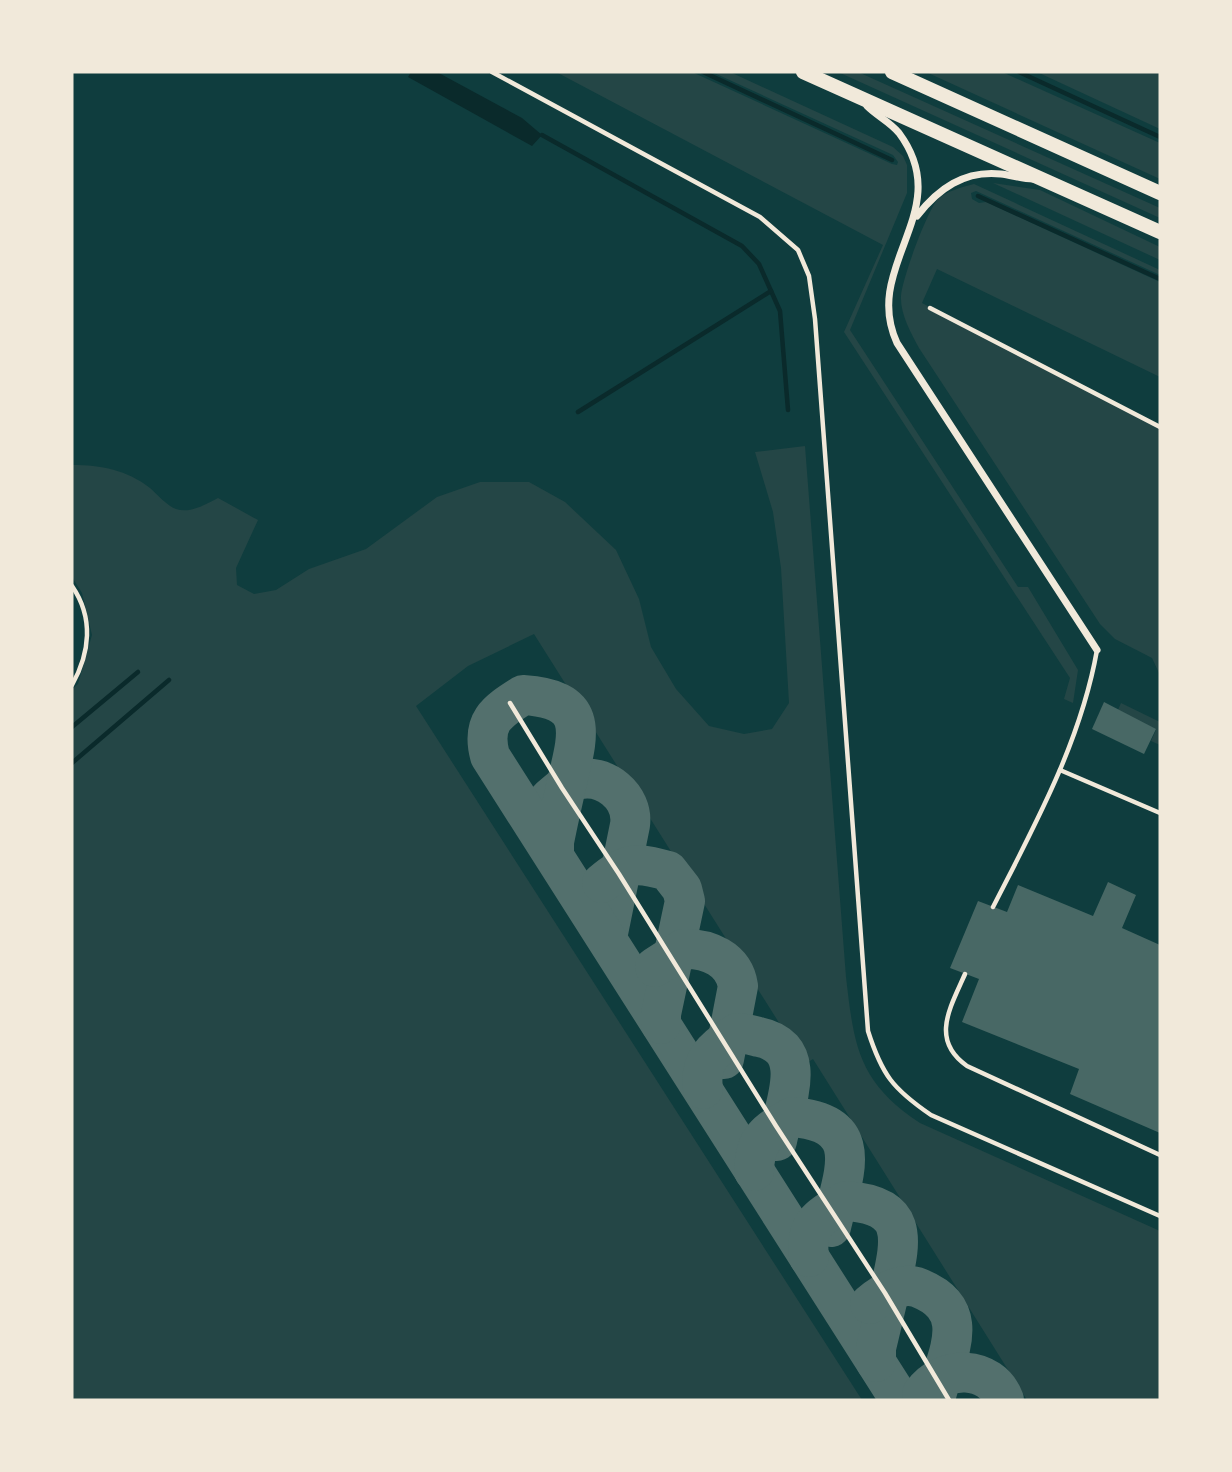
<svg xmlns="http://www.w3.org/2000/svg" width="1232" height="1472" viewBox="0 0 1232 1472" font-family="Ubuntu,sans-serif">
	<rect width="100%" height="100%" fill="#0f3d3e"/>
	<g fill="#244646">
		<polygon points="556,72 692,72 892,164 897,165 898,162 893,155 712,72 730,72 893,147 903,156 907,165 907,193 850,330 1018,587 1028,587 1078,670 1073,703 1064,699 1070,678 844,332 883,245"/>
		<polygon points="838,72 858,72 1160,208 1160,218"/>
		<polygon points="926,72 1002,72 1160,143 1160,179"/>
		<polygon points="1037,72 1160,72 1160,129"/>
		<polygon points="993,183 1040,190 1160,247 1160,260"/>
		<path d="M974,184L1160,270V275L976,191L971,193L972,199L979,203L986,202L1160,282V377L937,269L922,303L1160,427V675L1152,658L1115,639L1100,624L919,348C911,333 900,314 901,296C902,279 927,211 938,199C947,191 962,187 974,184Z"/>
		<path d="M805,446L846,977C854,1046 858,1082 920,1123L1160,1231V1400H1027L813,1059L805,1064L534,634L468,666L416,706L862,1400H72V689L78,684L92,635L82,593L72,577V465C101,465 127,470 150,488C157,494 167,506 176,509C190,514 206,504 218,498L258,520L236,568L237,585L254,594L276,590L309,569L366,549L437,497L480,482H529L565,502L616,550L639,599L651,647L676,689L709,726L744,734L772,729L789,703L781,568L773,512L755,452Z"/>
		<polygon points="1121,703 1160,722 1160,745 1151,741 1156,730 1118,710"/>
	</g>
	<polygon fill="#0a2a2b" points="411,72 437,72 522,118 542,135 532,146 408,77"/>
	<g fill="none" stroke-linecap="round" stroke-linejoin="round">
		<g stroke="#0a2a2b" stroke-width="4.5">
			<polyline points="703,72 892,160"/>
			<polyline points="1019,72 1160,137"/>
			<polyline points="542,135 742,246 759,264 780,311 788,410"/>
			<polyline points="978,196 1160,279"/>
			<polyline points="578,412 771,291"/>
			<polyline points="72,727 138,672"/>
			<polyline points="72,763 169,680"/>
		</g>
		<g stroke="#53706d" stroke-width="40">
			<path d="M549,799C557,792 565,784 576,780C604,772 634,797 630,825L607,938"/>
			<path d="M554,855V842C558,821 563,800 568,778C580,729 587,699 523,695C496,712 481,722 490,756L900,1400"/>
			<path d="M602,883C627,862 636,862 668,871L682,889L685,901L661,1014V1024"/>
			<path d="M655,967L683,949C708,948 734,959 738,986L724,1059"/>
			<path d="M703,1089C699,1061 714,1048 737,1033C744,1033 751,1035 759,1037C812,1048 784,1105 777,1141"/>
			<path d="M754,1171C755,1139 766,1132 792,1117C869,1123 843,1174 831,1227"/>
			<path d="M809,1257C805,1223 819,1217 846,1201C908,1205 902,1237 891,1285C886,1306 881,1327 876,1348V1362"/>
			<path d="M870,1304C883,1293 902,1281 919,1288C976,1311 945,1356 935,1400"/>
			<path d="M922,1394C943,1364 991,1365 1004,1400"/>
		</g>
	</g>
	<g fill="#486865">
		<polygon points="1104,702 1156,729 1144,754 1092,729"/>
		<polygon points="1108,882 1136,895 1122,928 1160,945 1160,1133 1070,1094 1079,1069 962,1022 979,979 950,968 978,901 1007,912 1018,885 1093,916"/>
	</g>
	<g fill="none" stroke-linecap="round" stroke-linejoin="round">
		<g stroke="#f1e9da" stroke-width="4.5">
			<path d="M492,72L760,217L798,250L809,276L815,319L868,1031C882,1075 893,1089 931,1115L1160,1216"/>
			<polyline points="930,308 1160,427"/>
			<path d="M72,586C94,618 90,653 72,685"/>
			<polyline points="510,703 562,788 619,874 776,1126 885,1293 949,1400"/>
			<polyline points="1060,770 1160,813"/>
			<path d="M993,907C1035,825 1081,741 1097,650"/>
			<path d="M965,974C950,1008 930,1040 967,1066L1160,1155"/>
		</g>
		<g stroke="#f1e9da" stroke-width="7">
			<path d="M867,106C877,116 890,122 899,133C957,211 861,265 897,343L1097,650"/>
			<path d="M917,216C938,189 964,170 1001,174C1011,175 1022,179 1033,179"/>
		</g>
		<g stroke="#f1e9da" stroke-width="14">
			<polyline points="803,72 1160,232"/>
			<polyline points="892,72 1160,193"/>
		</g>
	</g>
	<rect width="1232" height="1472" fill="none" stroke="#f1e9da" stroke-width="147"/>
</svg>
